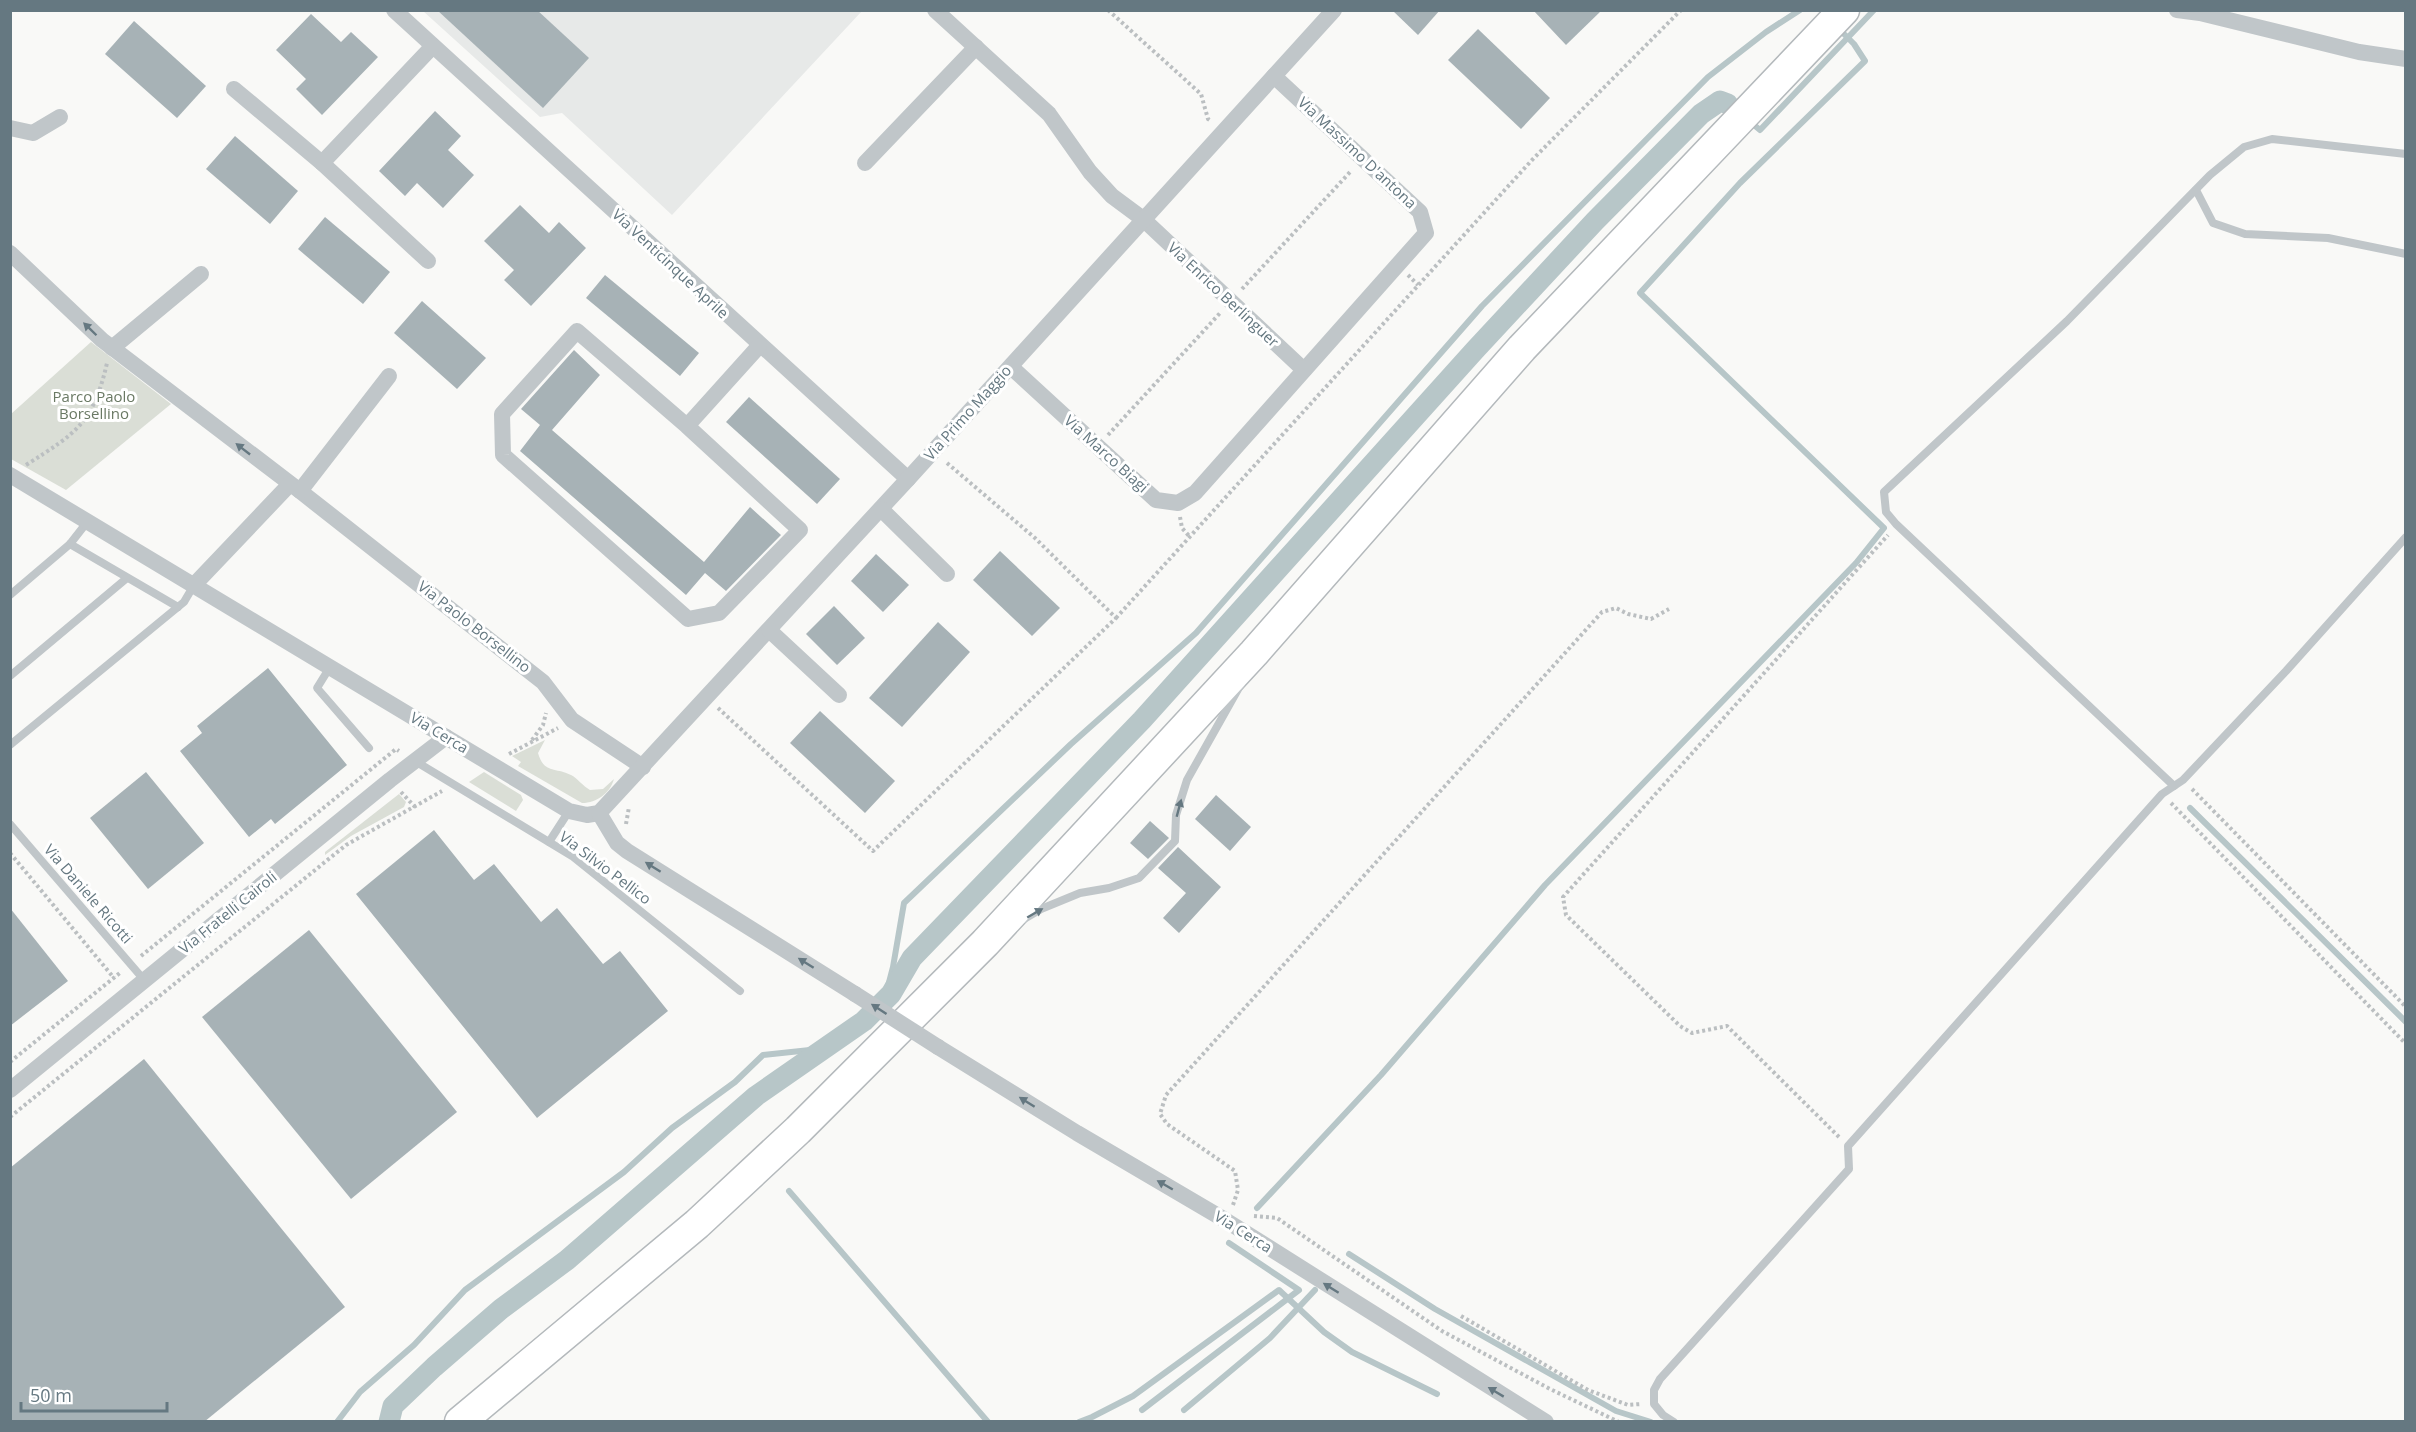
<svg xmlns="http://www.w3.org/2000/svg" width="2416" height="1432" viewBox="0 0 2416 1432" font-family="'Open Sans',sans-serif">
	<rect width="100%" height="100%" fill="#f9f9f7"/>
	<polygon fill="#e7e9e8" points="423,11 862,11 672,215 562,113 540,117"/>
	<g fill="#daded6">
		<polygon points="91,342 171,404 66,490 11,459 11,414"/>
		<path d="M545,740L538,753C544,774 555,767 571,775C577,778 583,786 590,790L603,789L614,779C610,793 597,803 582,803L518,766L521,762L512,756Z"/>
		<polygon points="484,772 521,795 523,800 516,811 469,782"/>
		<polygon points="399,794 406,802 404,807 351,836 325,855 325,852"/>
	</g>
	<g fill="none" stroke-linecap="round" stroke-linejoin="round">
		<g stroke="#b7c6c8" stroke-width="6">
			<polyline points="1754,125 1760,130 1874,10"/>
			<polyline points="2190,808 2406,1022"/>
			<polyline points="789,1191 988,1422"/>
			<polyline points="1257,1208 1381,1075 1545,885 1856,563 1884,528 1640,293 1740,183 1865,61 1854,44 1842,32"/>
			<polyline points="1349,1254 1435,1309 1616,1411 1651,1422"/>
			<polyline points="1142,1410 1299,1290 1229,1243"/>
			<polyline points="1184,1410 1270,1338 1315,1290"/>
			<polyline points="337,1422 360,1392 414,1345 465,1290 624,1172 672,1128 735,1082 763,1055 810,1050 856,1021 887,990 893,967 904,903 1071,744 1196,633 1482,306 1708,77 1766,32 1800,10"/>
			<polyline points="1079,1422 1092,1417 1133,1396 1279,1290 1324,1332 1352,1352 1437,1394"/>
		</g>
		<polyline stroke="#b7c6c8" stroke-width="21" points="389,1422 393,1406 434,1367 501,1309 567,1260 756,1096 864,1021 891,994 912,958 1142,720 1475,350 1595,221 1701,114 1720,101 1728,104"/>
	</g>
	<g fill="#a7b2b6">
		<polygon points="437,10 537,10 589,58 543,108"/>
		<polygon points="1392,10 1440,10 1418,35"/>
		<polygon points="1533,10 1602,10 1566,45"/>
		<polygon points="311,14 341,42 351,32 378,57 322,115 296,89 306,79 276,50"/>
		<polygon points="134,21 206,86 177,118 105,54"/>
		<polygon points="1478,29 1550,98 1521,129 1448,60"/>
		<polygon points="435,111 461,136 448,150 474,175 443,208 417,183 405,196 379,171"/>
		<polygon points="235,136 298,191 270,224 206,169"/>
		<polygon points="520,205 549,233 559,222 586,248 531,306 504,280 514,270 484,241"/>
		<polygon points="325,217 390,272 363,304 298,249"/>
		<polygon points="605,275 699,353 680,376 586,298"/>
		<polygon points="422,301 486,358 457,389 394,333"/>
		<polygon points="574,350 600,375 552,430 704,562 750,507 781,535 726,591 705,573 686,595 520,451 540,425 521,409"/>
		<polygon points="749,397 840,479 817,504 726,422"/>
		<polygon points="1000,551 1060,608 1032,636 973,580"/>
		<polygon points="876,554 909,585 883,612 851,581"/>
		<polygon points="834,606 865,638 837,665 806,634"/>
		<polygon points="938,622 970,652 902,727 869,698"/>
		<polygon points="268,668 347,765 275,824 271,819 249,837 180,751 202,733 197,726"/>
		<polygon points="820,711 895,781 865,813 790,743"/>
		<polygon points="146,772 204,843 148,889 90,818"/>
		<polygon points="1216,795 1251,827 1230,851 1195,819"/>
		<polygon points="1150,821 1169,838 1148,859 1130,843"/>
		<polygon points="434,830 474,880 494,864 541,922 557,908 603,964 620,951 668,1011 537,1118 356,894"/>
		<polygon points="1178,847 1221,887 1179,933 1163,918 1186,893 1158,868"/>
		<polygon points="10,908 68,981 10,1026"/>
		<polygon points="309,930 457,1112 351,1199 202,1017"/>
		<polygon points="144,1059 345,1307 204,1422 10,1422 10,1168"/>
	</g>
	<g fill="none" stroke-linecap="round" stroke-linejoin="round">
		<defs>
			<polyline id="highway" points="460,1422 697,1224 798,1130 985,943 1254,653 1522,348 1844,10"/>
		</defs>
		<use href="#highway" stroke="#b4b9bc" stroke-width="33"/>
		<g stroke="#bbbfc1" stroke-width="4" stroke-dasharray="3 3" stroke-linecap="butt">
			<polyline points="1108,10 1201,94 1208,119 1211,121"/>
			<polyline points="1408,275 1418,285"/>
			<polyline points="1242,289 1351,171"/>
			<polyline points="1108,435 1221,312"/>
			<path d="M26,465C76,433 93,424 107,363"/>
			<polyline points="1180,517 1182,528 1190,537"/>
			<polyline points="1116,618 1532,160 1681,10"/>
			<polyline points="718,708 873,851 1116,618 1035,538 947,463"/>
			<polyline points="532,740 543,725 546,713"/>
			<polyline points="509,754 558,728"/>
			<polyline points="2192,789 2406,1007"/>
			<polyline points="401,792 415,807"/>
			<polyline points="2171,803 2406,1044"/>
			<polyline points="626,824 629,807"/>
			<polyline points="10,853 114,978"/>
			<polyline points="141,956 396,749 399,751"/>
			<polyline points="10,1062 121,972"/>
			<polyline points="10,1117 346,845 442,791"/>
			<polyline points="1839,1137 1727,1026 1692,1033 1680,1026 1566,915 1563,897 1888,535"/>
			<polyline points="1233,1205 1238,1190 1235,1171 1167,1124 1160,1114 1166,1095 1602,612 1616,608 1628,614 1651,619 1669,609"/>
			<polyline points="1254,1216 1277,1218 1442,1331 1550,1389 1619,1422"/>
			<polyline points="1461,1316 1588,1390 1628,1405 1641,1404"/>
		</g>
		<g stroke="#c0c6c9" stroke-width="8">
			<polyline points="2196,190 2213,223 2245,234 2328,238 2406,254"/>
			<polyline points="70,544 178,607"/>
			<polyline points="10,595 70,544 88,521"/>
			<polyline points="330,667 317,688 369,748"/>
			<polyline points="10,676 127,578"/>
			<polyline points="10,745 184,602 194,585"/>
			<polyline points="415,761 572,856 740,991"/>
			<polyline points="2174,786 2183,780 2286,671 2406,537"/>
			<polyline points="10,824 145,981"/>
			<polyline points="549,842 569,811"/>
			<polyline points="1024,919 1041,909 1080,893 1109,888 1139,878 1175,841 1176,815 1187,780 1241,684"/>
			<polyline points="1674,1422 1663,1415 1654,1404 1654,1390 1660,1379 1849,1169 1848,1146 2162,794 2174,786 1896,524 1886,512 1884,492 2067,321 2210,175 2244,147 2272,139 2406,154"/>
		</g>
		<g stroke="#c0c6c9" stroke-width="16">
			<polyline points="394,10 908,479"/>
			<polyline points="935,10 1049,114 1090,172 1112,196 1143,219 1304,370"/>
			<polyline points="2177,10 2200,13 2359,52 2406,59"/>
			<polyline points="234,89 322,163 428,261"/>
			<polyline points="10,128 33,133 60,117"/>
			<polyline points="322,163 433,46"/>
			<polyline points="865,163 976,47"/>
			<polyline points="10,253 102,340 300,491 543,682 572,720 643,767"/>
			<polyline points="112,348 201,274"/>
			<polyline points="1011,367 1156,500 1178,503 1195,493 1426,233 1420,212 1274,76"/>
			<polyline points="687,426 577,331 502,414 503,455 688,619 719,613 800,530 687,426 759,346"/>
			<polyline points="10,475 569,811 587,815 599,813 908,479 1334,10"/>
			<polyline points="300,491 389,376"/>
			<polyline points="881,509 947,574"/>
			<polyline points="194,585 290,484"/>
			<polyline points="769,630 839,695"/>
			<polyline points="599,813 617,843 627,851 855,994"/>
			<polyline points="938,1047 1077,1133 1225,1220 1546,1422"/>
			<polyline points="10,1090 390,780 446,737"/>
		</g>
		<use href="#highway" stroke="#fff" stroke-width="30"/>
		<polyline stroke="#c0c6c9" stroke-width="16" points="855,994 938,1047"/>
	</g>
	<defs><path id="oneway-solid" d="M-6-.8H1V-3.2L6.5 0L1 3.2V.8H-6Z" transform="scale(1.5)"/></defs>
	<g fill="#657881">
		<use href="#oneway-solid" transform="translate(90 329) rotate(-136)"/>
		<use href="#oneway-solid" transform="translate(243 449) rotate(-142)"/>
		<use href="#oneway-solid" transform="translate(1179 808) rotate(-75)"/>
		<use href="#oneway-solid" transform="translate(653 867) rotate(-148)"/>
		<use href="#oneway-solid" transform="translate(1035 913) rotate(-30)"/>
		<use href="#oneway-solid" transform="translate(806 963) rotate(-148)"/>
		<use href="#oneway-solid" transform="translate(879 1009) rotate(-147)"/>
		<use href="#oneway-solid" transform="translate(1027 1102) rotate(-148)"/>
		<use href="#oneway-solid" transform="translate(1165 1185) rotate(-150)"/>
		<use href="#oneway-solid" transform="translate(1331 1288) rotate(-148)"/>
		<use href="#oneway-solid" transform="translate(1496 1392) rotate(-149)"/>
	</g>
	<g text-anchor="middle" stroke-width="6" stroke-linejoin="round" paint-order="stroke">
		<g font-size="15" fill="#657881" stroke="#fff">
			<text transform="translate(1357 153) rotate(43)" y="5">Via Massimo D'antona</text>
			<text transform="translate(670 264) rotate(43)" y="5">Via Venticinque Aprile</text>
			<text transform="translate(1223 295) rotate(43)" y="5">Via Enrico Berlinguer</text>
			<text transform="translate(968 413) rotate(-48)" y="5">Via Primo Maggio</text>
			<text transform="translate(1106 454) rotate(42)" y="5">Via Marco Biagi</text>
			<text transform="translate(474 627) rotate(38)" y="5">Via Paolo Borsellino</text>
			<text transform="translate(439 733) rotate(31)" y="5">Via Cerca</text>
			<text transform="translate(605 868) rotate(37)" y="5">Via Silvio Pellico</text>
			<text transform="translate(88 894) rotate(49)" y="5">Via Daniele Ricotti</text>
			<text transform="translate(228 913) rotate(-39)" y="5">Via Fratelli Cairoli</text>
			<text transform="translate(1243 1232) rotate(32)" y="5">Via Cerca</text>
		</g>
		<g font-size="15" fill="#6a7964" stroke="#fff">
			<text x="94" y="402">Parco Paolo<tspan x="94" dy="17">Borsellino</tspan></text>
		</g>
	</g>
	<rect width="2416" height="1432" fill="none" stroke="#657881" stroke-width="24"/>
	<path d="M21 1402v9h146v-9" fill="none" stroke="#657881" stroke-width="3"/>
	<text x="30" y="1402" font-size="18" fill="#657881" stroke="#ffffff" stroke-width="4.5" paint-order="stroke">50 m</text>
</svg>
